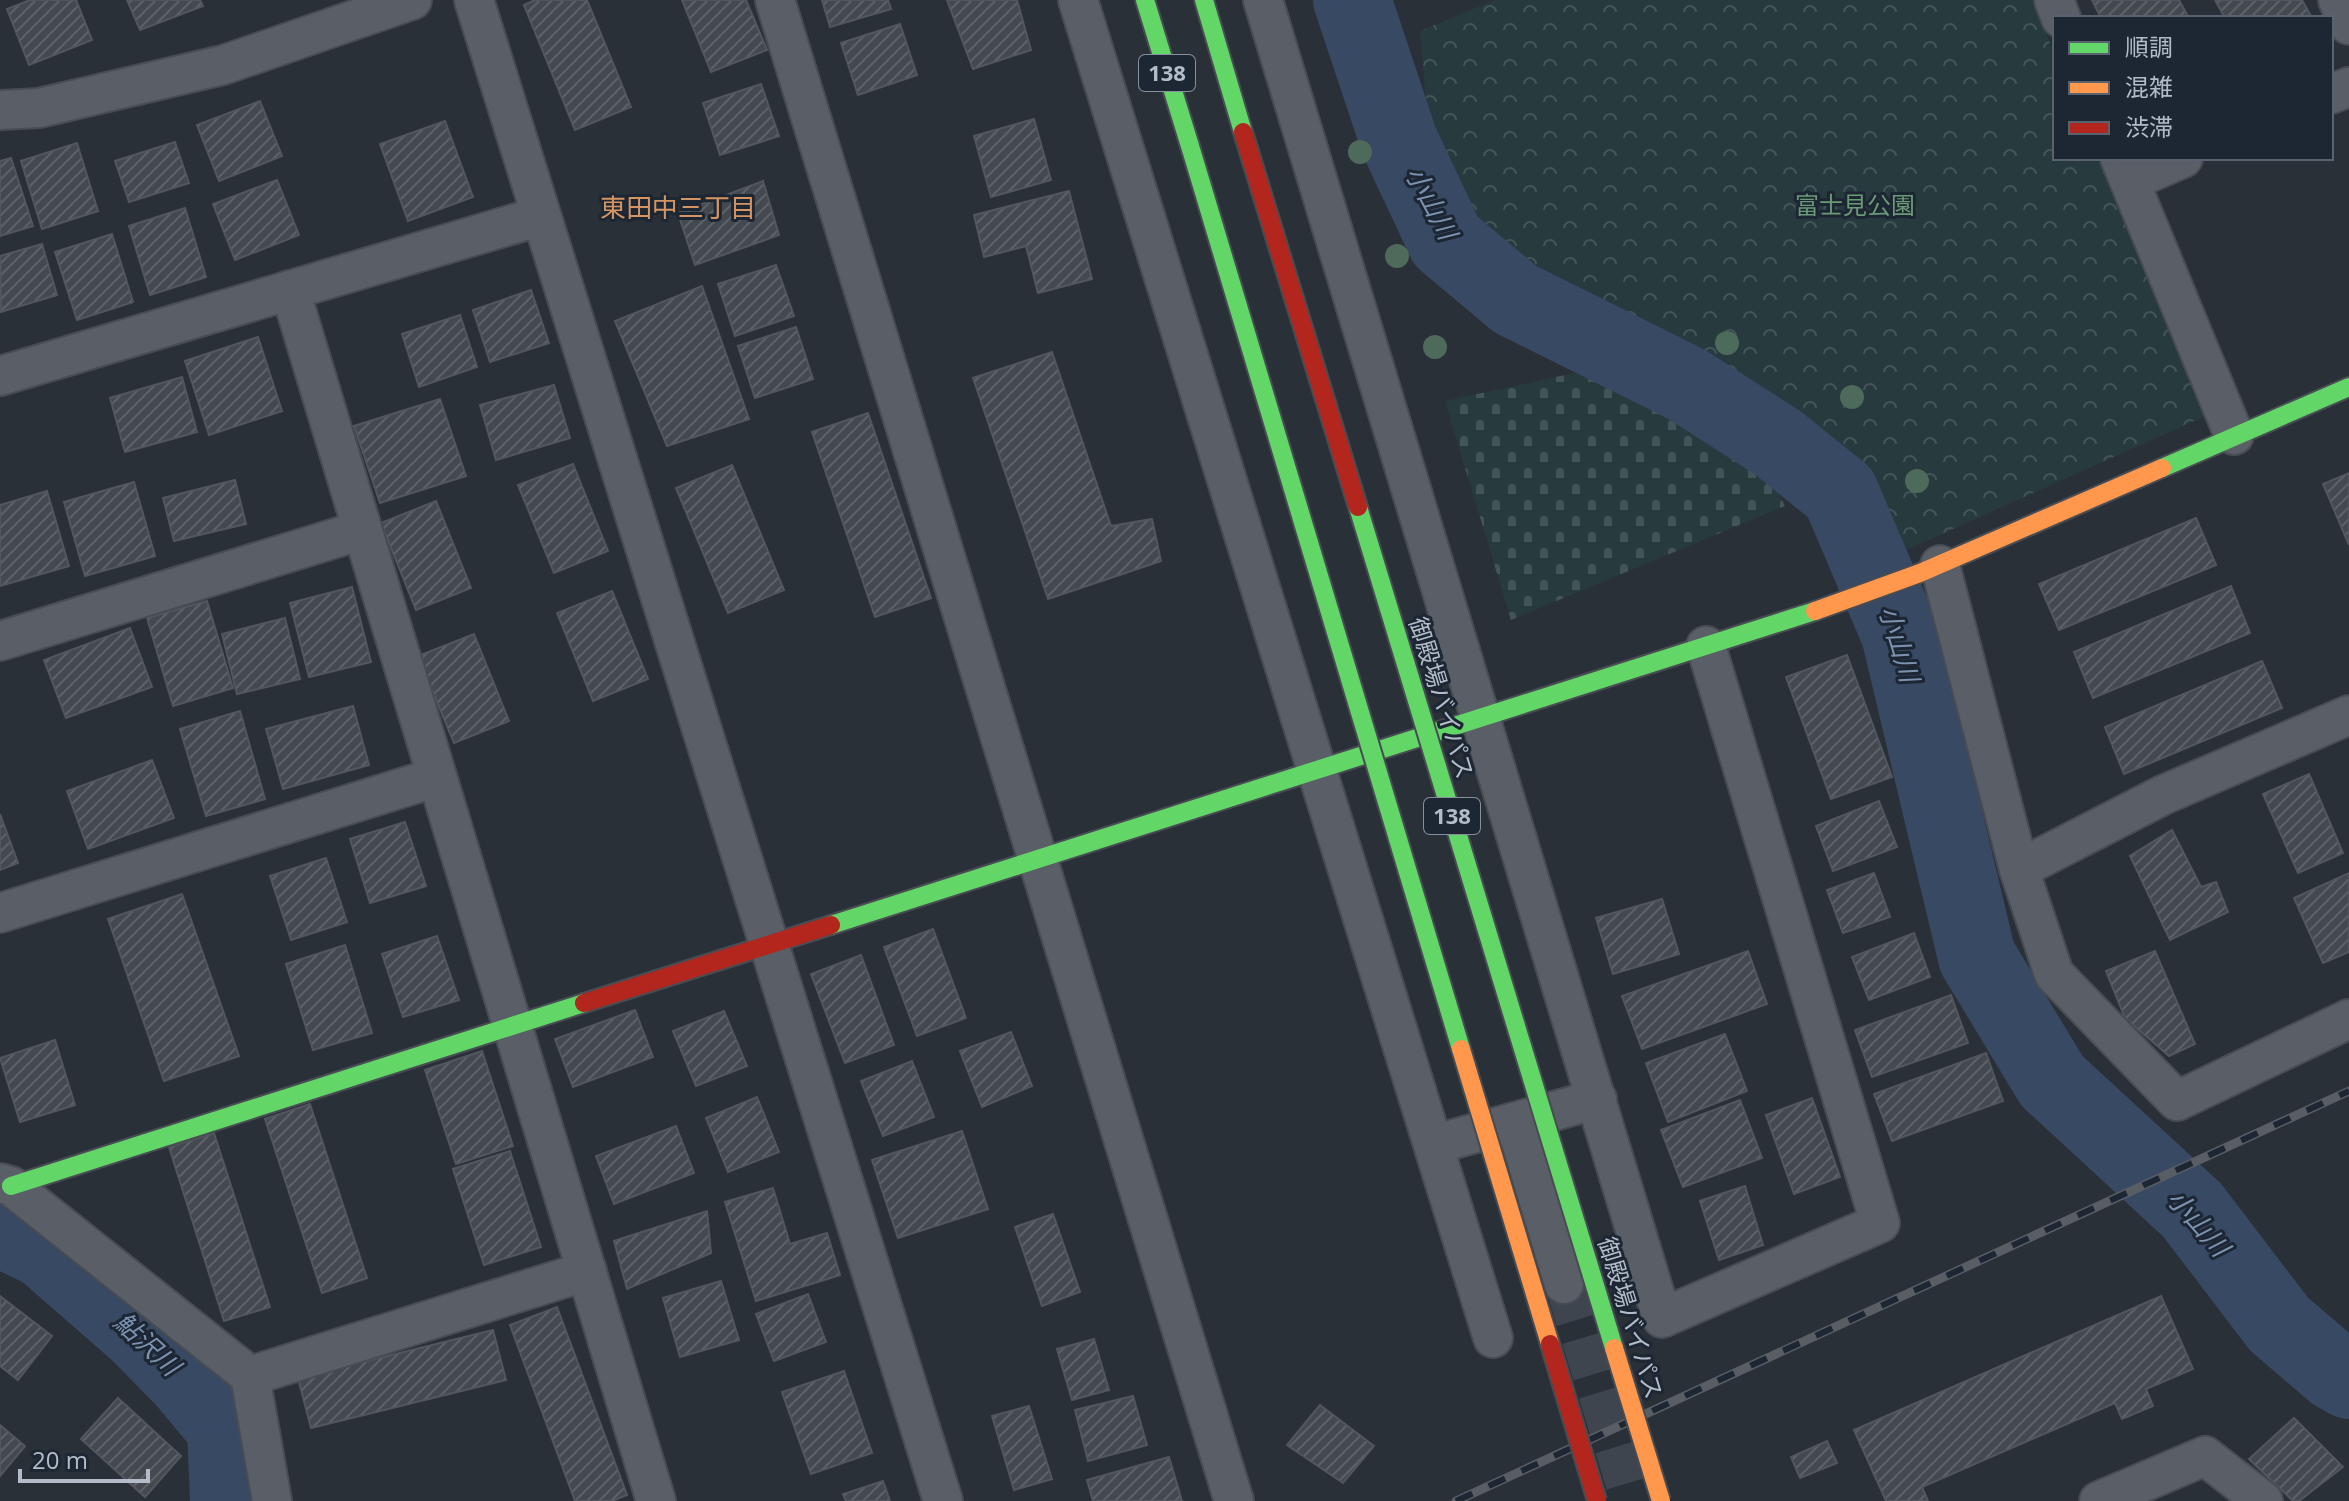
<svg xmlns="http://www.w3.org/2000/svg" width="2349" height="1501" viewBox="0 0 2349 1501" font-family="'Open Sans','Noto Sans JP',sans-serif">
	<defs>
		<pattern id="cemetery-stones" width="16" height="16" patternUnits="userSpaceOnUse" patternTransform="scale(2)"><rect width="16" height="16" fill="#273a3e"/><path d="M2 7V4a2 2 0 0 1 4 0v3zM10 15v-3a2 2 0 0 1 4 0v3z" fill="#445559"/></pattern>
		<pattern id="park-crowns" width="20" height="18" patternUnits="userSpaceOnUse" patternTransform="scale(2)"><rect width="20" height="18" fill="#273a3e"/><path d="M2 6a3 3 0 1 1 6 0M12 15a3 3 0 1 1 6 0" fill="none" stroke="#445559"/></pattern>
		<pattern id="building-hatch" width="6" height="6" patternUnits="userSpaceOnUse" patternTransform="scale(2)"><rect width="6" height="6" fill="#444950"/><path d="M-1 1l2-2M0 6l6-6M5 7l2-2" fill="none" stroke="#5d6168"/></pattern>
	</defs>
	<rect width="100%" height="100%" fill="#2a3038"/>
	<polygon fill="url(#cemetery-stones)" points="1579,372 1759,455 1785,506 1511,620 1445,401"/>
	<polygon fill="url(#park-crowns)" points="1495,0 2032,0 2055,55 2055,158 2099,158 2205,416 1895,555 1856,462 1794,413 1701,353 1530,268 1462,209 1426,102 1420,31"/>
	<g fill="none" stroke-linecap="round" stroke-linejoin="round">
		<g stroke="#384963" stroke-width="78">
			<polyline points="1352,0 1399,141 1446,241 1515,299 1686,384 1778,443 1840,493 1900,634 1977,957 2052,1081 2192,1210 2279,1324 2335,1372 2349,1380"/>
			<polyline points="0,1228 44,1249 138,1331 187,1381 226,1428 229,1501"/>
		</g>
	</g>
	<g fill="url(#building-hatch)" stroke="#52575f" stroke-width="2">
		<polygon points="30,0 76,0 92,40 29,65 7,9"/>
		<polygon points="127,0 200,0 203,6 140,30"/>
		<polygon points="535,0 587,0 631,107 575,130 524,5"/>
		<polygon points="682,0 746,0 767,50 711,72"/>
		<polygon points="822,0 888,0 891,9 830,27"/>
		<polygon points="947,0 1017,0 1031,50 973,69"/>
		<polygon points="2092,0 2179,0 2189,18 2101,18"/>
		<polygon points="2215,0 2302,0 2312,18 2225,18"/>
		<polygon points="900,24 917,75 858,95 841,43"/>
		<polygon points="761,84 779,136 720,155 703,103"/>
		<polygon points="260,101 282,156 219,181 197,125"/>
		<polygon points="1034,119 1051,180 991,197 974,136"/>
		<polygon points="445,121 473,197 408,221 380,144"/>
		<polygon points="175,142 189,183 129,202 115,161"/>
		<polygon points="77,143 98,211 42,229 21,161"/>
		<polygon points="11,158 33,226 0,236 0,161"/>
		<polygon points="277,180 299,235 235,260 213,204"/>
		<polygon points="763,181 779,235 695,265 678,213"/>
		<polygon points="1069,191 1092,279 1038,293 1026,246 984,257 974,215"/>
		<polygon points="185,208 206,277 150,295 129,226"/>
		<polygon points="112,234 133,302 77,320 55,252"/>
		<polygon points="42,244 57,295 1,312 0,256"/>
		<polygon points="776,265 794,316 735,336 718,284"/>
		<polygon points="702,286 749,419 667,446 615,321"/>
		<polygon points="531,290 549,343 490,362 473,310"/>
		<polygon points="460,315 477,367 419,387 402,334"/>
		<polygon points="796,327 813,379 755,398 738,346"/>
		<polygon points="258,337 282,411 209,435 185,361"/>
		<polygon points="1052,352 1111,526 1152,519 1161,561 1048,599 973,378"/>
		<polygon points="182,377 197,432 125,452 110,398"/>
		<polygon points="554,385 570,438 496,460 480,405"/>
		<polygon points="440,399 466,476 380,503 354,426"/>
		<polygon points="868,413 931,598 875,617 812,432"/>
		<polygon points="573,464 608,551 554,573 518,485"/>
		<polygon points="732,465 784,590 728,613 676,488"/>
		<polygon points="2349,473 2349,545 2323,484"/>
		<polygon points="235,480 246,524 174,541 163,498"/>
		<polygon points="134,482 155,556 85,576 64,502"/>
		<polygon points="47,491 69,566 0,586 0,505"/>
		<polygon points="436,501 471,588 416,610 381,523"/>
		<polygon points="2196,518 2216,565 2059,630 2039,584"/>
		<polygon points="2231,586 2250,633 2093,698 2074,652"/>
		<polygon points="352,587 371,662 309,677 290,603"/>
		<polygon points="612,591 648,679 593,701 557,613"/>
		<polygon points="207,601 233,688 173,706 147,618"/>
		<polygon points="285,618 300,679 237,694 222,634"/>
		<polygon points="130,628 152,687 66,718 44,660"/>
		<polygon points="474,634 509,721 454,743 418,656"/>
		<polygon points="1847,655 1892,777 1831,799 1786,677"/>
		<polygon points="2262,661 2282,708 2124,774 2105,727"/>
		<polygon points="353,706 369,765 283,789 266,729"/>
		<polygon points="240,711 265,799 206,816 180,729"/>
		<polygon points="152,760 174,818 88,849 67,791"/>
		<polygon points="2309,774 2343,853 2298,873 2263,794"/>
		<polygon points="1879,801 1897,847 1833,871 1816,826"/>
		<polygon points="0,814 18,863 0,870"/>
		<polygon points="405,822 426,886 370,903 350,839"/>
		<polygon points="2172,830 2201,887 2216,882 2228,912 2170,940 2130,856"/>
		<polygon points="326,858 347,922 291,940 270,876"/>
		<polygon points="1874,873 1890,917 1843,933 1827,890"/>
		<polygon points="2349,873 2349,952 2323,963 2294,898"/>
		<polygon points="182,894 239,1056 164,1081 108,919"/>
		<polygon points="1662,899 1679,954 1613,974 1596,918"/>
		<polygon points="933,929 966,1018 917,1036 884,947"/>
		<polygon points="1914,933 1930,977 1869,1000 1852,957"/>
		<polygon points="437,936 459,1000 403,1017 382,954"/>
		<polygon points="345,945 372,1033 313,1050 286,964"/>
		<polygon points="1748,951 1767,1004 1642,1049 1622,996"/>
		<polygon points="2155,951 2195,1044 2169,1056 2125,1018 2106,971"/>
		<polygon points="861,955 894,1045 845,1063 811,974"/>
		<polygon points="1951,995 1968,1043 1872,1077 1855,1030"/>
		<polygon points="635,1010 653,1057 573,1087 555,1039"/>
		<polygon points="724,1011 747,1066 696,1086 673,1031"/>
		<polygon points="1011,1032 1032,1086 982,1107 960,1051"/>
		<polygon points="1725,1034 1747,1091 1668,1122 1646,1063"/>
		<polygon points="55,1040 75,1105 20,1122 0,1058"/>
		<polygon points="482,1051 513,1146 456,1164 425,1070"/>
		<polygon points="1986,1053 2003,1101 1892,1141 1874,1094"/>
		<polygon points="912,1061 934,1117 883,1136 861,1081"/>
		<polygon points="757,1097 779,1152 728,1172 706,1118"/>
		<polygon points="1812,1098 1840,1177 1794,1194 1766,1115"/>
		<polygon points="1740,1100 1762,1158 1683,1187 1661,1130"/>
		<polygon points="310,1104 367,1278 322,1293 265,1119"/>
		<polygon points="676,1126 694,1173 614,1204 596,1156"/>
		<polygon points="962,1131 988,1209 898,1238 872,1160"/>
		<polygon points="214,1133 270,1307 224,1321 169,1147"/>
		<polygon points="510,1151 541,1247 484,1265 453,1169"/>
		<polygon points="1745,1186 1763,1245 1719,1260 1700,1201"/>
		<polygon points="773,1188 790,1244 827,1233 840,1275 756,1301 725,1202"/>
		<polygon points="707,1211 711,1253 627,1289 614,1241"/>
		<polygon points="1053,1214 1080,1292 1042,1306 1015,1227"/>
		<polygon points="721,1281 739,1340 680,1357 663,1298"/>
		<polygon points="808,1294 826,1342 774,1361 756,1314"/>
		<polygon points="0,1296 52,1336 18,1380 0,1366"/>
		<polygon points="2161,1296 2193,1369 2146,1389 2153,1406 2122,1419 2115,1403 1922,1487 1928,1501 1886,1501 1854,1430"/>
		<polygon points="557,1307 627,1495 612,1501 575,1501 510,1325"/>
		<polygon points="493,1330 506,1380 311,1428 298,1378"/>
		<polygon points="1094,1339 1109,1390 1072,1400 1057,1349"/>
		<polygon points="844,1371 872,1453 811,1474 782,1392"/>
		<polygon points="1133,1396 1147,1445 1088,1461 1075,1410"/>
		<polygon points="118,1398 181,1456 145,1497 81,1439"/>
		<polygon points="1320,1405 1374,1446 1343,1483 1287,1445"/>
		<polygon points="1029,1406 1052,1479 1014,1490 992,1416"/>
		<polygon points="2294,1418 2343,1467 2299,1501 2293,1501 2249,1459"/>
		<polygon points="0,1425 25,1446 0,1476"/>
		<polygon points="1827,1441 1837,1463 1800,1478 1791,1457"/>
		<polygon points="1169,1457 1182,1501 1093,1501 1087,1480"/>
		<polygon points="883,1481 890,1501 846,1501 843,1494"/>
	</g>
	<g fill="none" stroke-linecap="round" stroke-linejoin="round">
		<polyline stroke="#3f454e" stroke-width="38" stroke-dasharray="38 19" stroke-linecap="butt" points="1564,1284 1630,1501"/>
		<defs>
			<g id="street">
				<polyline points="474,0 943,1501"/>
				<polyline points="775,0 1234,1501"/>
				<polyline points="1078,0 1493,1338"/>
				<polyline points="1263,0 1662,1318 1880,1223 1706,646"/>
				<polyline points="2054,0 2061,18"/>
				<polyline points="2338,0 2349,25"/>
				<polyline points="2331,94 2349,87"/>
				<polyline points="0,110 39,108 223,65 412,0"/>
				<polyline points="2120,158 2234,435"/>
				<polyline points="2130,181 2183,158"/>
				<polyline points="290,290 656,1501"/>
				<polyline points="0,376 541,216"/>
				<polyline points="1940,565 2019,869 2054,974 2177,1101 2349,1019"/>
				<polyline points="0,641 362,530"/>
				<polyline points="2019,869 2163,795 2349,715"/>
				<polyline points="0,913 437,777"/>
				<polyline points="1515,1122 1564,1284"/>
				<polyline points="1436,1144 1597,1099"/>
				<polyline points="0,1183 11,1186 250,1376 272,1501"/>
				<polyline points="250,1376 587,1271"/>
				<polyline points="2099,1501 2205,1456 2263,1501"/>
			</g>
			<g id="fast">
				<polyline points="1145,0 1190,146"/>
				<polyline points="1204,0 1243,132"/>
				<polyline points="2162,468 2349,387"/>
				<polyline points="831,925 1815,611"/>
				<polyline points="11,1186 584,1003"/>
			</g>
			<polyline id="slow" points="1815,611 1920,573 2162,468"/>
			<polyline id="jam" points="584,1003 831,925"/>
		</defs>
		<use href="#street" stroke="#484c53" stroke-width="42"/>
		<use href="#fast" stroke="#484c53" stroke-width="22"/>
		<use href="#slow" stroke="#484c53" stroke-width="22"/>
		<use href="#jam" stroke="#484c53" stroke-width="22"/>
		<use href="#street" stroke="#5a5e66" stroke-width="38"/>
		<use href="#fast" stroke="#63d668" stroke-width="18"/>
		<use href="#slow" stroke="#ff974d" stroke-width="18"/>
		<use href="#jam" stroke="#b3261e" stroke-width="18"/>
		<defs>
			<polyline id="rail" points="1456,1501 2349,1091"/>
		</defs>
		<use href="#rail" stroke="#595d64" stroke-width="9"/>
		<use href="#rail" stroke="#1d2633" stroke-width="6" stroke-dasharray="18" stroke-linecap="butt"/>
		<defs>
			<g id="fast-bridge">
				<polyline points="1190,146 1461,1049"/>
				<polyline points="1358,507 1614,1348"/>
			</g>
			<g id="slow-bridge">
				<polyline points="1461,1049 1550,1344"/>
				<polyline points="1614,1348 1661,1501"/>
			</g>
			<g id="jam-bridge">
				<polyline points="1243,132 1358,507"/>
				<polyline points="1550,1344 1597,1501"/>
			</g>
		</defs>
		<use href="#fast-bridge" stroke="#474c53" stroke-width="22" stroke-linecap="butt"/>
		<use href="#slow-bridge" stroke="#474c53" stroke-width="22" stroke-linecap="butt"/>
		<use href="#jam-bridge" stroke="#474c53" stroke-width="22" stroke-linecap="butt"/>
		<use href="#fast-bridge" stroke="#63d668" stroke-width="18"/>
		<use href="#slow-bridge" stroke="#ff974d" stroke-width="18"/>
		<use href="#jam-bridge" stroke="#b3261e" stroke-width="18"/>
	</g>
	<g fill="#4e6a5a">
		<circle cx="1360" cy="152" r="12"/>
		<circle cx="1397" cy="256" r="12"/>
		<circle cx="1727" cy="343" r="12"/>
		<circle cx="1435" cy="347" r="12"/>
		<circle cx="1852" cy="397" r="12"/>
		<circle cx="1917" cy="481" r="12"/>
	</g>
	<g text-anchor="middle" stroke-width="6" stroke-linejoin="round" paint-order="stroke">
		<g fill="#1d2633" stroke="#878f9c" stroke-width="2">
			<rect x="1139" y="55" width="56" height="36" rx="6"/>
			<rect x="1424" y="798" width="56" height="36" rx="6"/>
		</g>
		<g font-size="22" font-weight="bold" fill="#b4bcc9">
			<text x="1167" y="81">138</text>
			<text x="1452" y="824">138</text>
		</g>
		<g font-size="24" fill="#6b9a76" stroke="#1d2633">
			<text x="1855" y="214">富士見公園</text>
		</g>
		<g font-size="24" fill="#b4bcc9" stroke="#1d2633">
			<text transform="translate(1441 698) rotate(73)" y="8">御殿場バイパス</text>
			<text transform="translate(1630 1318) rotate(73)" y="8">御殿場バイパス</text>
		</g>
		<g font-size="26" font-style="italic" fill="#7c92b1" stroke="#1d2633">
			<text transform="translate(1431 203) rotate(62)" y="9">小山川</text>
			<text transform="translate(1899 644) rotate(73)" y="9">小山川</text>
			<text transform="translate(2198 1223) rotate(49)" y="9">小山川</text>
			<text transform="translate(147 1344) rotate(43)" y="9">鮎沢川</text>
		</g>
		<g font-size="26" fill="#d59563" stroke="#1d2633">
			<text x="678" y="217">東田中三丁目</text>
		</g>
	</g>
	<rect x="2053" y="16" width="280" height="144" fill="#1d2633" stroke="#59626f" stroke-width="2"/>
	<rect x="2069" y="42" width="40" height="12" fill="#63d668" stroke="#59626f" stroke-width="2"/>
	<text x="2125" y="56" font-size="24" fill="#b4bcc9">順調</text>
	<rect x="2069" y="82" width="40" height="12" fill="#ff974d" stroke="#59626f" stroke-width="2"/>
	<text x="2125" y="96" font-size="24" fill="#b4bcc9">混雑</text>
	<rect x="2069" y="122" width="40" height="12" fill="#b3261e" stroke="#59626f" stroke-width="2"/>
	<text x="2125" y="136" font-size="24" fill="#b4bcc9">渋滞</text>
	<path d="M20 1469v12h128v-12" fill="none" stroke="#b4bcc9" stroke-width="4"/>
	<text x="32" y="1469" font-size="24" fill="#b4bcc9" stroke="#1d2633" stroke-width="6" paint-order="stroke">20 m</text>
</svg>
